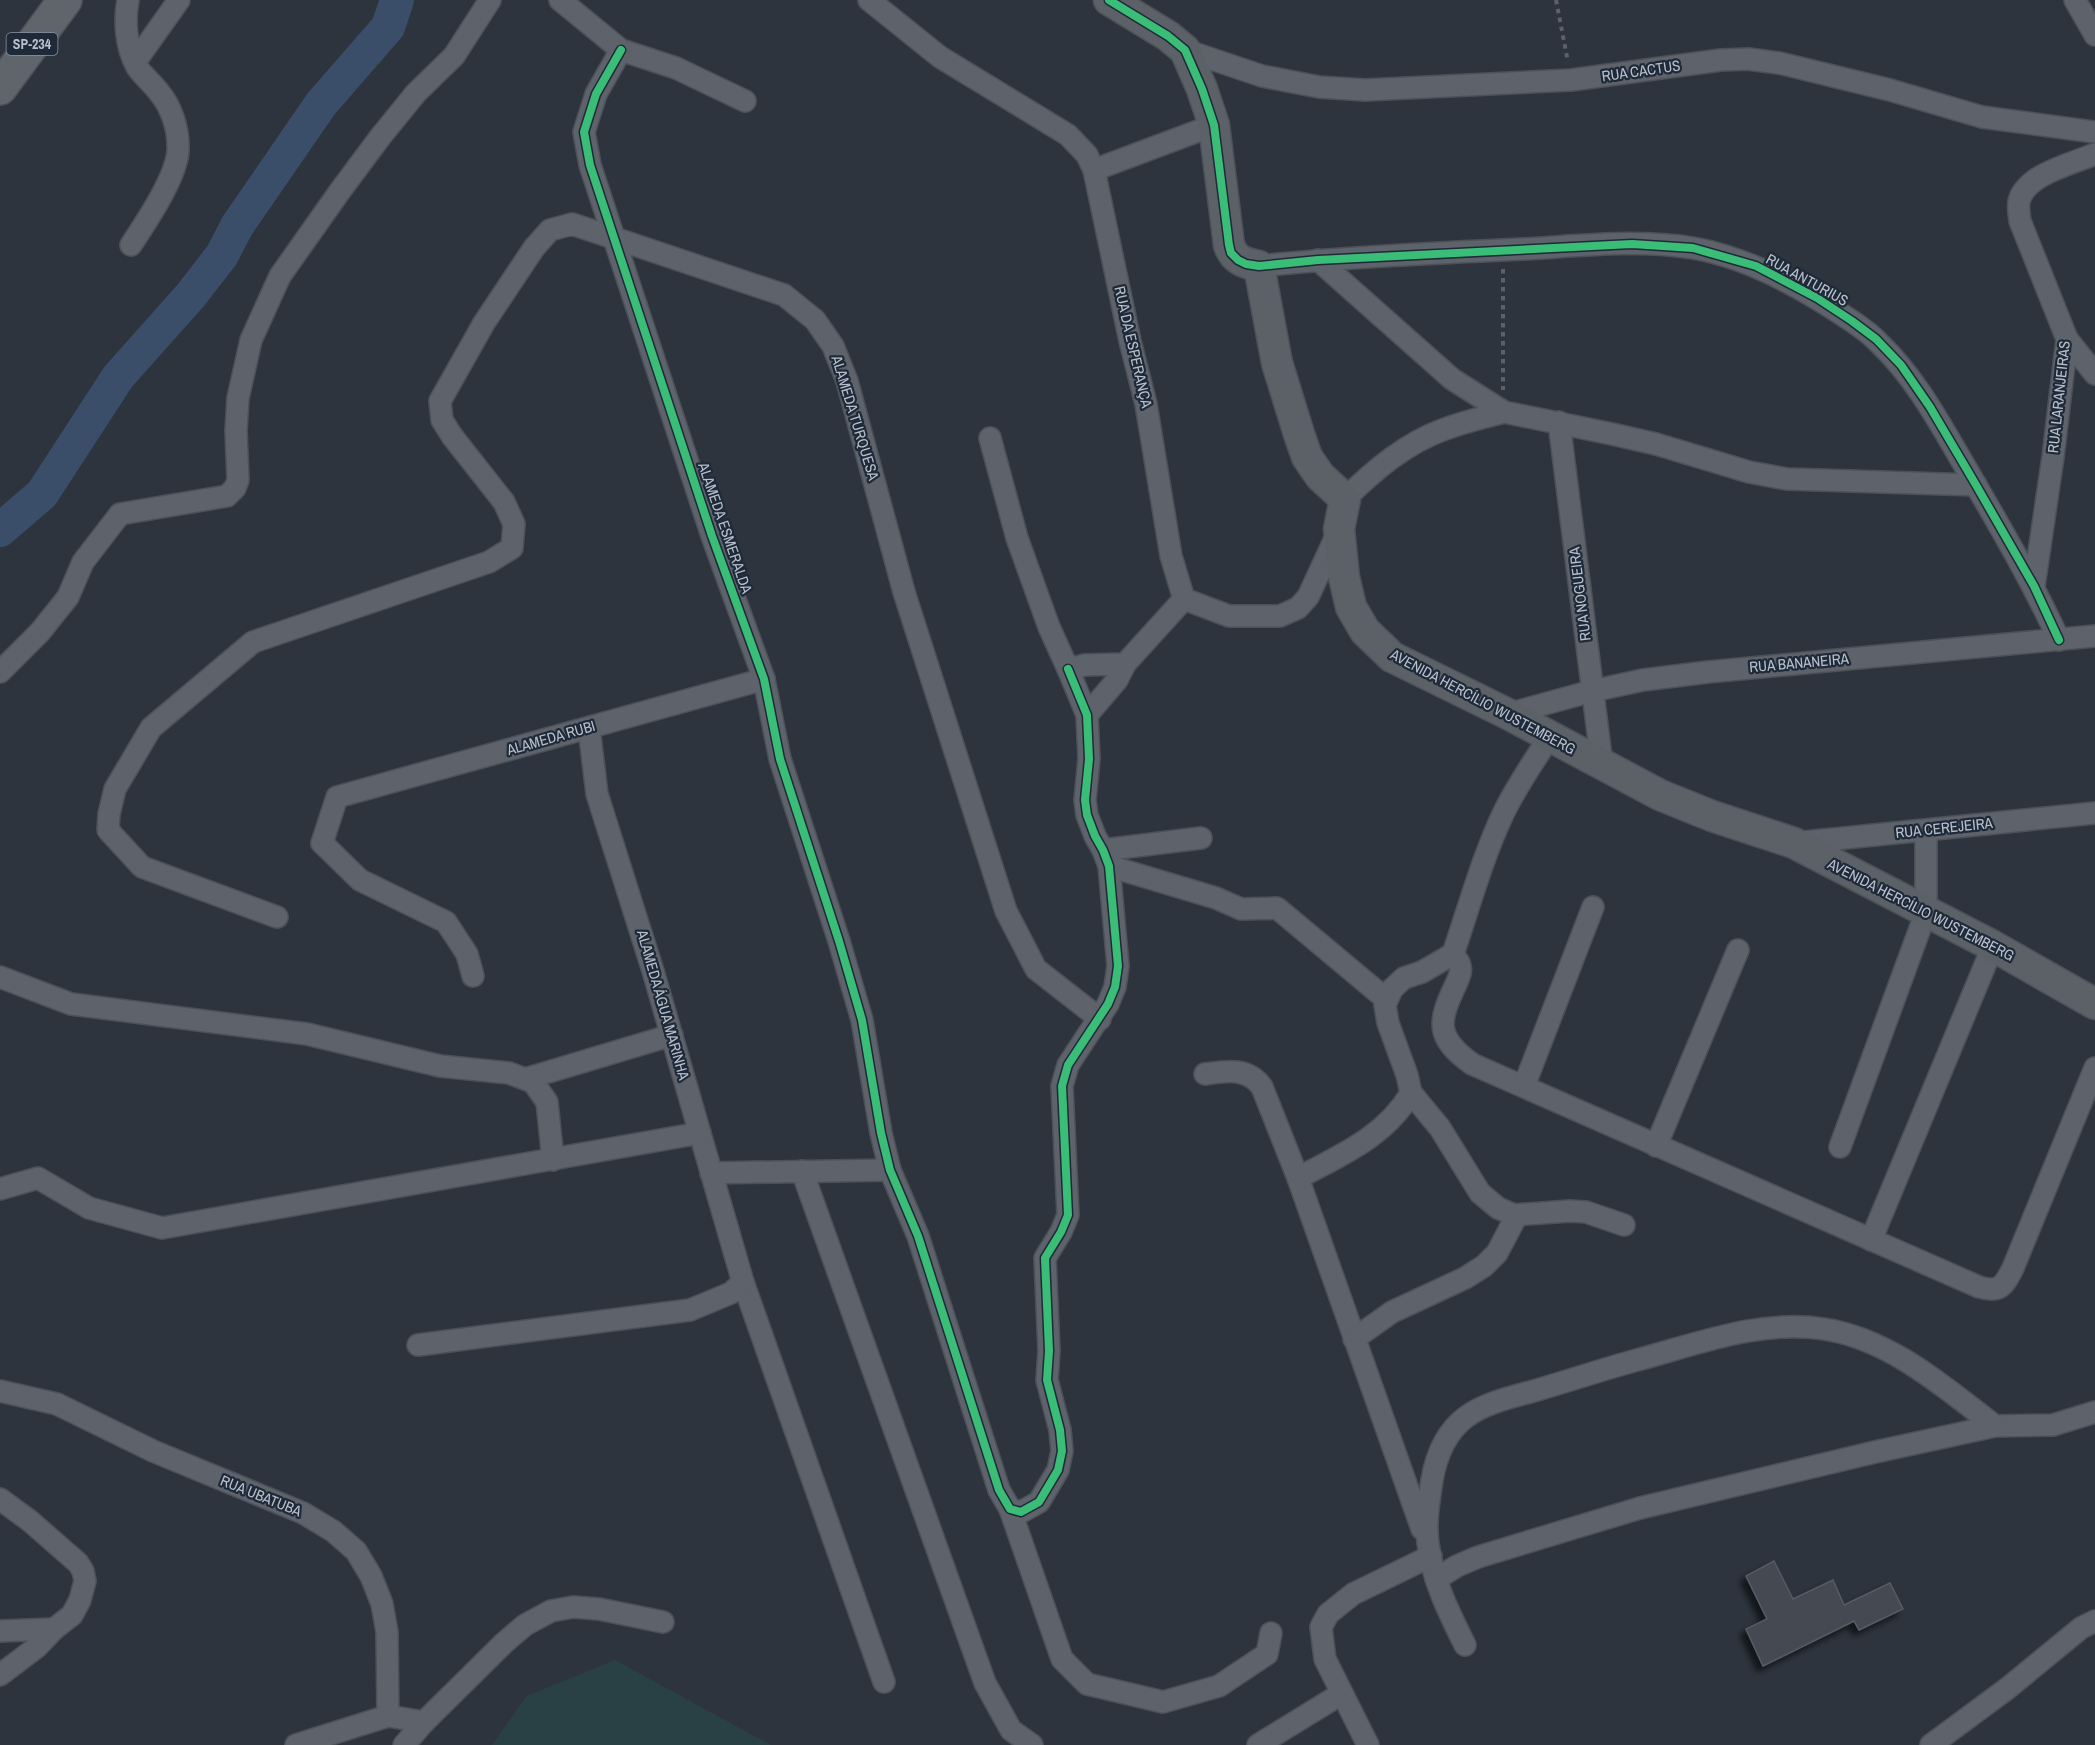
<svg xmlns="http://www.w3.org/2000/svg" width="2095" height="1745" viewBox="0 0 2095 1745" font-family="'Archivo Narrow',sans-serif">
	<defs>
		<filter id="shadow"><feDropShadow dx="-5.5" dy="5.5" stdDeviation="3" flood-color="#0009"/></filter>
	</defs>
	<rect width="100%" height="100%" fill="#2d343d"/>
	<polygon fill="#294044" points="615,1660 771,1745 492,1745 527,1696"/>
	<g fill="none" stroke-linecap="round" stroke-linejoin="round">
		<polyline stroke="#3a4e69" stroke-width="34" points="0,530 42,494 118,377 191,295 222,255 237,226 321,104 388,27 397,0"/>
	</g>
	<polygon fill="#444a51" stroke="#555b65" stroke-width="1.5" filter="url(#shadow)" points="1774,1561 1793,1599 1833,1580 1844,1605 1890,1583 1903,1609 1859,1630 1854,1621 1763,1666 1746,1629 1767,1619 1746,1576"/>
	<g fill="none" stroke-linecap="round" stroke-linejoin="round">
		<defs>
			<g id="street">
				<path d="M128,0C124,22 126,47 137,67C143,76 152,83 158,91C172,107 179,130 178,151C176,178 146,222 131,245"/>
				<polyline points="560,0 621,50 676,68 745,101"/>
				<polyline points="869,0 940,57 1068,135 1087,155 1094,170 1130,341 1146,404 1171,556 1184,599 1229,616 1280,616 1298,608 1308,597 1339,530"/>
				<polyline points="2075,0 2095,35"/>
				<polyline points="621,50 596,94 584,132 590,165 712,536 764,679 780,759 839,941 862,1020 881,1133 890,1170 918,1236 999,1490 1010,1509 1021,1512 1039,1502 1058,1470 1062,1451 1060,1430 1047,1380 1049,1351 1045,1258 1061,1232 1068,1215 1062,1086 1068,1065 1108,1004 1115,987 1118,966 1109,866 1103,850 1095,836 1087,815 1085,800 1089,759 1087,715 1068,669"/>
				<polyline points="1185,50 1262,76 1319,87 1365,90 1571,80 1721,60 1748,59 1779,63 1890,90 1982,117 2095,132"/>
				<polyline points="135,62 179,0"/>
				<polyline points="1094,170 1214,125"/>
				<polyline points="1318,260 1452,379 1504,412 1612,434 1656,444 1749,472 1787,479 1976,485"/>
				<path d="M1259,266C1347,257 1435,253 1523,249C1579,246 1637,239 1693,248C1745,257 1794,283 1838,312C1852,321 1867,330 1878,342C1916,378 1940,424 1966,468C1999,525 2032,581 2059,640"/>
				<polyline points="2067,339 2095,374"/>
				<polyline points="1559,422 1602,765"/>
				<polyline points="990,438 1017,538 1049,627 1068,669 1085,665 1125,664 1184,599"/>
				<path d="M1345,499C1374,470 1406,443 1445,429C1464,422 1484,417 1504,412"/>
				<path d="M2034,586L2053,457L2067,339L2020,221C2019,215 2018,207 2019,201C2026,174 2072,164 2095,154"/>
				<polyline points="0,672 40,632 68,597 83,562 120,514 227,496 235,488 238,480 236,431 238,398 251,340 280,276 340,191 381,136 416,93 454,56 490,0"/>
				<polyline points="1508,714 1592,691 1643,680 1708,672 2095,636"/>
				<polyline points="1087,715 1117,680 1125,664"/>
				<polyline points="589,728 597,794 653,971 743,1282 884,1682"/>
				<polyline points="1794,843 2095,813"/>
				<polyline points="1103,850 1201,838"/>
				<polyline points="1109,866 1216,898 1241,909 1277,908 1387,1000"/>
				<polyline points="277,917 142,867 108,830 109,814 115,789 151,728 253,642 489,562 512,548 514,524 504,502 452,436 442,420 440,401 484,323 534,248 550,230 572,224 784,295 815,320 833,346 847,381 904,592 1006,911 1036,969 1100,1019"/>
				<path d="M1453,954C1455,958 1460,962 1460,966C1462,972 1458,979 1456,984C1438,1022 1435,1037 1472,1064L1979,1287C2000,1293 2004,1286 2013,1268L2095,1068"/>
				<polyline points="473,976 467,954 446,922 360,880 322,843 337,797 764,679"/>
				<polyline points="0,977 71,1004 307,1034 440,1066 509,1073 533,1082 547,1102 553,1160"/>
				<path d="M1205,1074C1227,1071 1248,1067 1262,1087L1298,1178L1422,1529"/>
				<polyline points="525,1079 672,1035"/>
				<polyline points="1524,1086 1593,907"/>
				<polyline points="1411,1093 1440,1128 1480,1193 1498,1208 1514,1215 1570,1211 1586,1212 1624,1225"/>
				<polyline points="1656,1146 1738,950"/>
				<polyline points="1840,1147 1926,912 1926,830"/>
				<polyline points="802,1171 985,1683 1011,1730 1032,1745"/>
				<polyline points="711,1173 890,1170"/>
				<path d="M1298,1178C1341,1155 1385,1137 1411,1093L1407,1075L1388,1023L1385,1005L1392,989L1404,978L1422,972L1453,954C1469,907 1482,859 1503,814C1516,787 1533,762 1549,738"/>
				<polyline points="0,1189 38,1178 89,1208 162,1228 700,1133"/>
				<polyline points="1871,1240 1993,946"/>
				<polyline points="1354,1339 1392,1312 1465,1278 1484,1266 1497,1253 1517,1215"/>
				<polyline points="418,1345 690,1310 731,1293 743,1282"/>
				<polyline points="0,1391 57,1404 153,1451 303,1513 333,1531 356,1551 371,1576 382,1604 387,1632 388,1716"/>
				<polyline points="0,1499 30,1521 78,1563 83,1571 85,1581 80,1600 72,1615 54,1629 37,1647 0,1675"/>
				<polyline points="1010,1509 1062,1659 1087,1684 1163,1702 1219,1686 1267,1654 1271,1633"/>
				<polyline points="1436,1579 1457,1566 1478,1557 1640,1508 1875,1452 1995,1426 2053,1425 2095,1412"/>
				<polyline points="0,1631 54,1629"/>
				<path d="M1465,1645C1449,1613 1432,1579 1428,1543C1425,1522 1429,1501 1432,1480C1436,1457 1446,1432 1466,1417C1486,1402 1513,1397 1537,1390C1571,1380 1604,1369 1637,1360C1697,1344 1760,1319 1824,1329C1890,1339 1944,1387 1995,1426"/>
				<polyline points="296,1745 388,1716 424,1722"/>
				<polyline points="404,1745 424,1722 504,1643 525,1625 551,1611 573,1607 599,1609 663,1622"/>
				<polyline points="1258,1745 1341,1694"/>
				<polyline points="1368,1745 1325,1659 1321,1627 1328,1614 1353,1594 1431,1556"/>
				<polyline points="1931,1745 2008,1688 2081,1628 2095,1621"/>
			</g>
			<path id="secondary" d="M1109,0L1168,36L1185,50L1202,89L1214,125L1229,245C1234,260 1244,263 1259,266L1277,363L1299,434L1307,457L1320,476L1345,499L1339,529L1344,577L1351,607L1365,631L1392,657L1508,714L1660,795L1712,816L1794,843L1993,946L2095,1004"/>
			<polyline id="primary" points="0,88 65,0"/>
		</defs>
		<use href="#street" stroke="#4c5057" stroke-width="24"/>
		<use href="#secondary" stroke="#4c5057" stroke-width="33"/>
		<use href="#primary" stroke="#4b505a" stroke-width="36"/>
		<g stroke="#5b6167" stroke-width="4" stroke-dasharray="4.5 4.5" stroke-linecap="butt">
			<polyline points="1556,0 1568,62"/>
			<polyline points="1503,269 1503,390"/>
		</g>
		<use href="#street" stroke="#5e626a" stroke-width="21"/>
		<use href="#secondary" stroke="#5c6168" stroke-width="30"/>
		<use href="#primary" stroke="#60656c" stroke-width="33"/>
		<defs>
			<g id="cycleway">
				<polyline points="1109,0 1168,36 1185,50 1202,89 1214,125 1229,245 1231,253 1238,260 1246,264 1259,266 1318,260 1632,244 1693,248 1756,266 1817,298 1852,321 1876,339 1901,365 1930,407 1976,485 2034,586 2059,640"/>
				<polyline points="621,50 596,94 584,132 590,165 712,536 764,679 780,759 839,941 862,1020 881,1133 890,1170 918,1236 999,1490 1010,1509 1021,1512 1039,1502 1058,1470 1062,1451 1060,1430 1047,1380 1049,1351 1045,1258 1061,1232 1068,1215 1062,1086 1068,1065 1108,1004 1115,987 1118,966 1109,866 1103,850 1095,836 1087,815 1085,800 1089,759 1087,715 1068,669"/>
			</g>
		</defs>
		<use href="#cycleway" stroke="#1f2a39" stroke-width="11"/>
		<use href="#cycleway" stroke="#3abd76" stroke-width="8"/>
	</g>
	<g text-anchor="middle" stroke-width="4.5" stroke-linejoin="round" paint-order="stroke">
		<rect fill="#1f2a39" stroke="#8a93a1" stroke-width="1.5" x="6.5" y="33" width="51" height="22" rx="4.5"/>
		<g font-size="14" font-weight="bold" fill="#b8c0cd">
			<text x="32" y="49">SP-234</text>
		</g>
		<g font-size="15" fill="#b8c0cd" stroke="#1f2a39">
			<text transform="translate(1641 71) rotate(-8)" y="5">RUA CACTUS</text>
			<text transform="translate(1807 280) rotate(29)" y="5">RUA ANTURIUS</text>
			<text transform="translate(1133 347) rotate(77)" y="5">RUA DA ESPERANÇA</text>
			<text transform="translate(2059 397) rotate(-84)" y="5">RUA LARANJEIRAS</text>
			<text transform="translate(855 418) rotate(73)" y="5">ALAMEDA TURQUESA</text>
			<text transform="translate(725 528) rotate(71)" y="5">ALAMEDA ESMERALDA</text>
			<text transform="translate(1580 594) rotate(-97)" y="5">RUA NOGUEIRA</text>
			<text transform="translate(1799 663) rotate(-5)" y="5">RUA BANANEIRA</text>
			<text transform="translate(1483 702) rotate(28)" y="5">AVENIDA HERCÍLIO WUSTEMBERG</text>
			<text transform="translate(551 738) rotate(-16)" y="5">ALAMEDA RUBI</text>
			<text transform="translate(1944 828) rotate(-6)" y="5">RUA CEREJEIRA</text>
			<text transform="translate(1921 910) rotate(27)" y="5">AVENIDA HERCÍLIO WUSTEMBERG</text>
			<text transform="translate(663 1005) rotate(74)" y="5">ALAMEDA ÁGUA MARINHA</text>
			<text transform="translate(261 1496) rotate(22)" y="5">RUA UBATUBA</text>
		</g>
	</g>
</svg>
